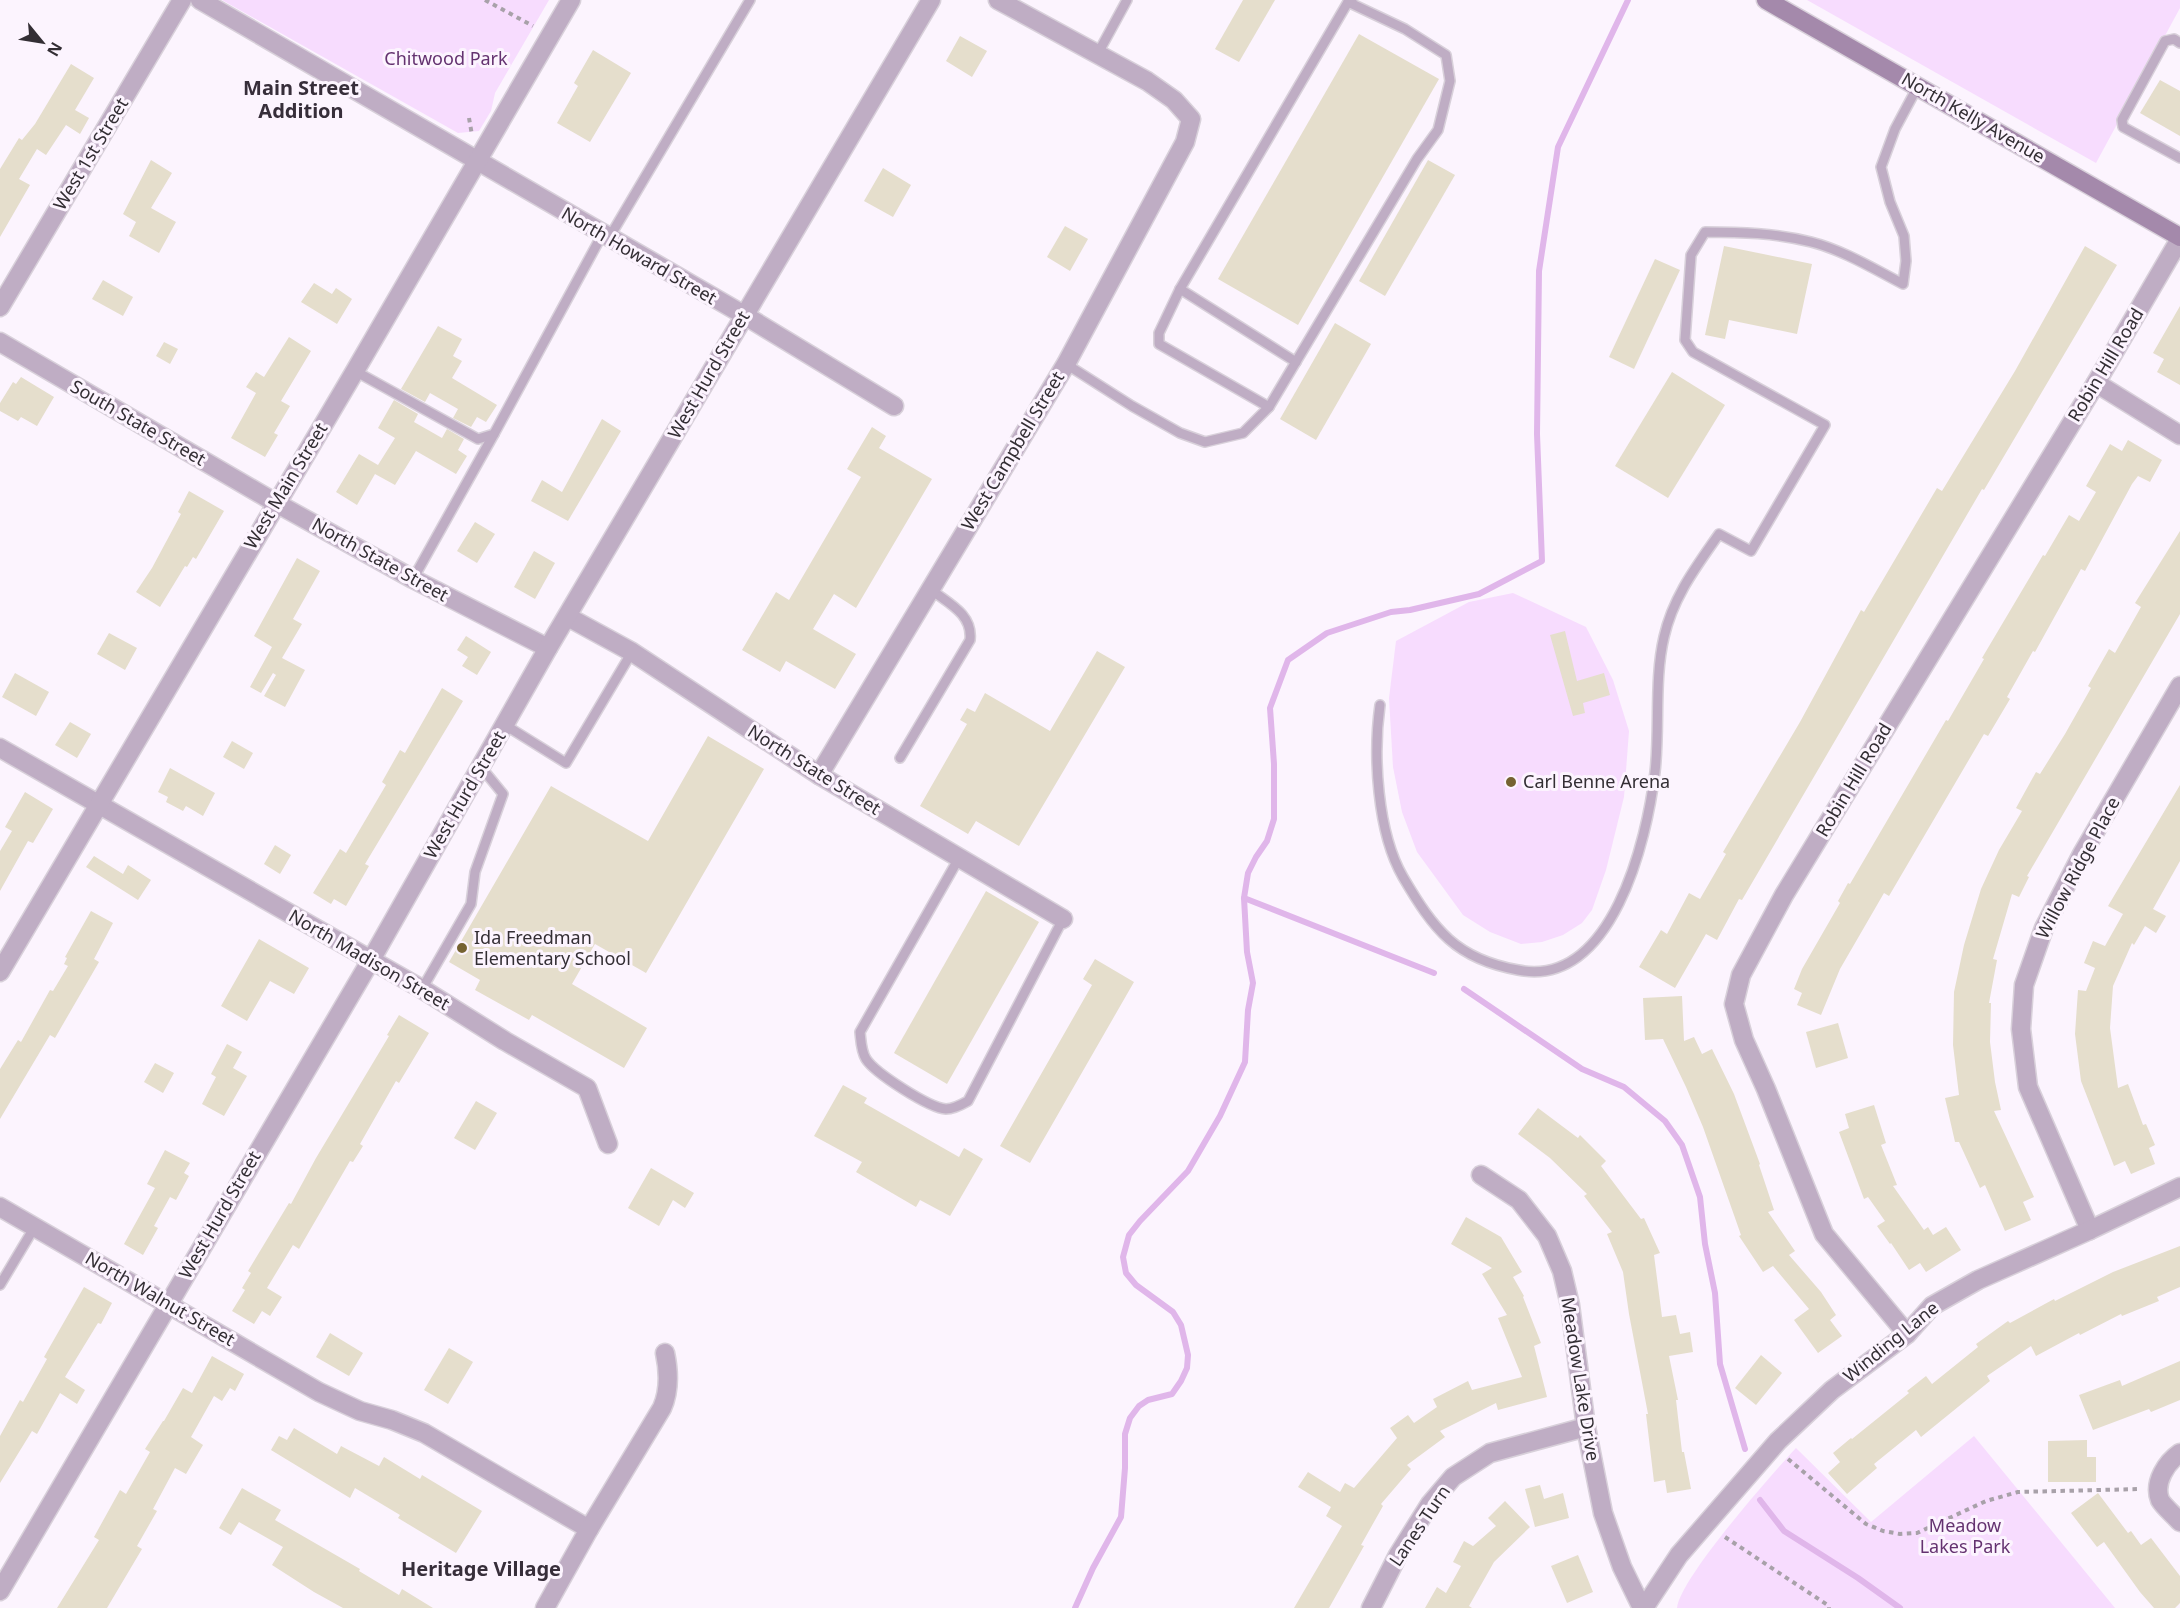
<svg xmlns="http://www.w3.org/2000/svg" width="2180" height="1608" viewBox="0 0 2180 1608" font-family="'Noto Sans',sans-serif">
	<rect width="100%" height="100%" fill="#fcf4fe"/>
	<g fill="#f7dcfe">
		<polygon points="222,0 549,0 495,93 491,111 479,131 458,133"/>
		<polygon points="1807,0 2180,0 2180,8 2096,163"/>
		<polygon points="1513,593 1586,627 1613,680 1629,731 1624,797 1606,870 1592,910 1582,923 1563,935 1542,942 1521,944 1490,932 1463,915 1417,852 1402,812 1393,767 1389,698 1396,641 1469,602"/>
		<path d="M1974,1436L2115,1608H1677C1680,1578 1772,1474 1796,1448L1871,1522Z"/>
	</g>
	<g fill="none" stroke-linecap="round" stroke-linejoin="round">
		<g stroke="#e0b6ea" stroke-width="6">
			<polyline points="1244,898 1434,973"/>
			<polyline points="1464,989 1582,1069 1624,1087 1665,1121 1682,1145 1700,1197 1705,1244 1715,1293 1720,1364 1745,1449"/>
			<polyline points="1760,1500 1784,1531 1858,1578 1900,1608"/>
			<polyline points="1075,1608 1093,1568 1121,1517 1125,1468 1125,1434 1130,1418 1139,1406 1148,1400 1172,1394 1181,1381 1187,1368 1188,1355 1181,1325 1173,1312 1136,1285 1126,1273 1123,1257 1129,1235 1140,1221 1188,1171 1220,1116 1245,1062 1248,1010 1253,983 1247,952 1244,898 1248,873 1256,857 1267,841 1274,819 1274,764 1270,708 1288,660 1327,633 1391,612 1410,610 1479,594 1542,561 1537,434 1539,271 1558,147 1628,0"/>
		</g>
	</g>
	<g fill="#e5decc">
		<polygon points="1243,0 1275,0 1239,62 1215,49"/>
		<polygon points="1359,34 1439,79 1298,325 1218,279"/>
		<polygon points="960,36 987,51 972,77 946,61"/>
		<polygon points="593,50 631,73 590,142 557,123 578,86 574,83"/>
		<polygon points="71,64 94,78 75,110 89,118 80,134 66,125 46,155 37,149 19,179 30,185 0,237 0,169 19,138 22,140 35,124"/>
		<polygon points="2160,80 2180,91 2180,136 2140,113"/>
		<polygon points="151,160 172,173 151,208 176,222 159,253 129,236 136,222 123,214"/>
		<polygon points="1428,160 1455,175 1385,296 1359,281"/>
		<polygon points="883,168 911,185 893,217 864,201"/>
		<polygon points="1065,226 1088,239 1070,271 1047,257"/>
		<polygon points="1724,246 1812,264 1797,334 1729,320 1725,339 1705,335"/>
		<polygon points="2085,246 2117,265 1984,490 1982,489 1742,900 1739,899 1717,940 1706,934 1675,988 1639,967 1661,930 1667,934 1689,893 1700,899 1726,854 1723,852 1800,722 1861,610 1864,612 1937,488 1942,491 2015,371"/>
		<polygon points="1655,259 1680,270 1634,369 1609,357"/>
		<polygon points="103,280 133,297 123,316 92,299"/>
		<polygon points="314,283 332,294 336,288 352,299 337,324 301,302"/>
		<polygon points="2180,306 2180,385 2157,372 2164,359 2153,353"/>
		<polygon points="1335,323 1371,344 1316,440 1280,419"/>
		<polygon points="438,326 462,339 453,356 462,361 452,378 497,405 486,422 477,417 471,427 453,418 458,409 430,393 425,402 401,389"/>
		<polygon points="289,337 311,351 281,401 290,406 274,433 278,435 265,457 231,438 256,393 246,387 256,372 264,377"/>
		<polygon points="164,342 178,349 170,364 156,356"/>
		<polygon points="1672,372 1725,405 1668,498 1615,466"/>
		<polygon points="21,377 54,397 37,426 21,417 18,421 0,411 0,403 13,382 16,384"/>
		<polygon points="394,400 418,414 414,422 442,438 447,429 464,439 458,450 467,456 456,474 416,451 395,485 375,474 357,505 336,492 359,454 378,465 395,438 378,428"/>
		<polygon points="602,419 621,431 568,521 531,501 542,480 562,492"/>
		<polygon points="872,427 886,436 879,448 932,479 856,608 834,594 813,629 856,654 835,689 786,661 780,672 742,650 776,592 789,600 861,477 847,469"/>
		<polygon points="2128,440 2162,460 2150,482 2138,476 2132,484 2085,571 2081,569 2035,652 2033,651 2007,697 2010,699 1988,736 1984,734 1889,896 1884,893 1840,969 1821,1015 1797,1005 1802,993 1794,989 1802,969 1840,903 1838,901 1848,883 1850,884 1946,720 1948,721 1984,659 1982,658 2043,555 2045,556 2069,515 2079,521 2096,492 2086,486 2110,444 2122,451"/>
		<polygon points="189,491 224,511 196,559 193,557 187,567 185,566 160,607 136,592 152,568 181,514 178,512"/>
		<polygon points="475,522 495,534 477,563 457,551"/>
		<polygon points="2180,531 2180,614 2027,876 2029,877 2019,897 2012,894 1993,959 1997,960 1989,1003 1991,1003 1990,1042 1995,1082 2001,1110 1994,1111 2034,1197 2023,1202 2031,1220 2005,1231 1985,1185 1980,1188 1959,1142 1955,1142 1945,1098 1959,1095 1953,1045 1954,992 1964,945 1981,889 1999,850 2022,811 2016,808 2036,772 2040,774 2065,734 2091,688 2088,686 2109,649 2115,653 2141,607 2135,603"/>
		<polygon points="534,551 555,563 535,599 514,587"/>
		<polygon points="297,558 320,571 293,619 302,624 282,658 305,670 285,707 264,696 276,675 273,673 261,693 250,687 272,647 254,636"/>
		<polygon points="1565,631 1577,681 1604,673 1610,695 1583,703 1585,713 1573,716 1550,635"/>
		<polygon points="109,633 137,648 125,670 97,654"/>
		<polygon points="466,636 491,652 477,675 462,666 468,657 457,650"/>
		<polygon points="1097,651 1125,667 1019,846 976,821 968,834 920,806 967,724 960,720 967,708 975,712 985,693 1050,731"/>
		<polygon points="15,673 49,692 36,716 2,697"/>
		<polygon points="442,688 463,701 365,864 369,866 346,906 334,899 331,904 313,893 340,849 346,853 386,785 382,782 400,750 405,753"/>
		<polygon points="70,722 91,734 77,758 55,745"/>
		<polygon points="708,736 764,769 646,973 595,944 572,984 647,1028 624,1068 532,1015 529,1020 475,990 480,980 449,962 551,786 648,841"/>
		<polygon points="232,741 253,753 244,769 223,757"/>
		<polygon points="170,768 215,793 203,816 186,806 183,811 166,802 168,797 158,792"/>
		<polygon points="2180,785 2180,861 2153,909 2166,916 2156,933 2145,926 2134,945 2132,943 2113,986 2110,1028 2118,1088 2128,1084 2143,1125 2146,1124 2155,1145 2149,1148 2155,1164 2131,1174 2125,1161 2114,1166 2081,1081 2075,1034 2078,990 2086,991 2095,968 2084,963 2093,941 2105,946 2123,914 2108,906"/>
		<polygon points="25,792 53,809 33,843 28,841 0,891 0,851 12,831 5,827"/>
		<polygon points="275,845 291,855 280,874 264,864"/>
		<polygon points="94,856 123,874 128,865 151,880 138,900 86,867"/>
		<polygon points="986,891 1039,922 947,1084 894,1053"/>
		<polygon points="91,911 113,923 94,959 99,962 55,1038 50,1035 0,1119 0,1069 18,1040 21,1042 50,990 53,991 68,966 64,964 67,958 65,957"/>
		<polygon points="259,939 309,968 294,994 270,981 247,1021 221,1006"/>
		<polygon points="1095,959 1134,982 1030,1163 1000,1146 1092,985 1083,979"/>
		<polygon points="1682,996 1684,1041 1694,1037 1702,1054 1712,1049 1734,1094 1760,1164 1759,1165 1774,1210 1768,1212 1795,1251 1789,1255 1821,1292 1836,1315 1830,1320 1842,1336 1818,1353 1794,1320 1809,1309 1773,1266 1763,1272 1739,1236 1741,1235 1703,1127 1686,1087 1663,1039 1645,1040 1643,998"/>
		<polygon points="399,1015 429,1033 399,1083 396,1081 360,1144 363,1146 353,1162 350,1161 299,1249 293,1245 267,1288 282,1297 270,1316 262,1311 254,1324 232,1311 245,1290 242,1288 251,1273 248,1271 289,1203 291,1204 316,1158 389,1036 387,1035"/>
		<polygon points="1838,1023 1848,1058 1816,1068 1806,1032"/>
		<polygon points="227,1044 242,1052 233,1068 247,1076 224,1116 202,1104 216,1077 211,1074"/>
		<polygon points="155,1063 174,1073 163,1093 144,1082"/>
		<polygon points="843,1085 867,1098 864,1103 959,1157 964,1148 983,1159 950,1216 920,1200 916,1207 856,1172 862,1162 814,1136"/>
		<polygon points="476,1101 497,1113 475,1150 454,1138"/>
		<polygon points="1874,1105 1886,1143 1881,1145 1897,1185 1893,1186 1924,1230 1928,1227 1933,1235 1946,1227 1961,1250 1926,1272 1920,1263 1909,1270 1891,1243 1890,1244 1877,1226 1885,1221 1868,1197 1864,1199 1839,1132 1849,1128 1845,1114"/>
		<polygon points="1538,1108 1578,1138 1580,1135 1606,1161 1601,1166 1641,1219 1644,1218 1660,1253 1654,1255 1662,1317 1676,1315 1680,1334 1690,1332 1693,1352 1669,1356 1678,1400 1676,1400 1682,1452 1684,1452 1691,1489 1667,1493 1665,1480 1654,1482 1646,1414 1648,1414 1629,1314 1623,1272 1607,1234 1612,1232 1584,1196 1587,1194 1550,1158 1518,1134"/>
		<polygon points="165,1150 190,1163 184,1173 189,1176 176,1200 170,1197 154,1226 158,1228 143,1255 124,1244 155,1188 147,1184"/>
		<polygon points="651,1168 694,1193 685,1208 673,1200 659,1226 628,1208"/>
		<polygon points="1466,1217 1501,1237 1522,1272 1513,1277 1524,1296 1523,1297 1541,1343 1534,1346 1547,1397 1498,1410 1496,1403 1440,1431 1445,1437 1407,1465 1411,1469 1381,1504 1383,1506 1361,1545 1364,1546 1329,1608 1294,1608 1342,1526 1326,1516 1331,1507 1298,1487 1308,1472 1340,1492 1345,1483 1354,1488 1397,1438 1390,1428 1408,1415 1414,1423 1437,1407 1433,1399 1468,1381 1472,1390 1522,1377 1498,1318 1507,1315 1482,1274 1492,1268 1451,1244"/>
		<polygon points="2180,1246 2180,1287 2157,1297 2159,1301 2122,1316 2121,1314 2080,1335 2079,1333 2036,1356 2031,1346 1987,1376 1990,1381 1921,1437 1916,1430 1874,1464 1877,1468 1847,1494 1828,1473 1840,1462 1833,1453 1851,1438 1852,1439 1909,1393 1907,1391 1926,1376 1932,1384 1978,1347 1976,1344 2008,1321 2010,1323 2054,1299 2055,1301 2113,1272"/>
		<polygon points="84,1287 112,1303 101,1324 98,1323 65,1377 85,1390 77,1404 60,1393 37,1434 32,1431 0,1483 0,1436 20,1400 23,1402 47,1359 44,1357"/>
		<polygon points="330,1333 363,1353 349,1376 316,1357"/>
		<polygon points="449,1348 473,1362 448,1404 424,1390"/>
		<polygon points="1761,1355 1782,1373 1756,1405 1735,1388"/>
		<polygon points="212,1356 244,1374 235,1391 230,1388 222,1401 214,1396 191,1437 203,1445 186,1474 175,1468 153,1509 157,1511 137,1546 142,1549 107,1608 57,1608 99,1540 94,1537 120,1490 126,1494 150,1452 145,1449 163,1421 164,1421 183,1388 192,1393"/>
		<polygon points="2180,1361 2180,1400 2151,1412 2149,1409 2093,1430 2079,1395 2120,1380 2122,1386"/>
		<polygon points="294,1428 337,1454 341,1446 379,1466 384,1457 420,1479 422,1475 482,1511 456,1553 398,1518 400,1515 355,1488 350,1498 271,1450 279,1436 287,1440"/>
		<polygon points="2087,1440 2087,1457 2096,1457 2096,1482 2048,1482 2048,1441"/>
		<polygon points="1540,1485 1544,1499 1563,1493 1569,1518 1535,1527 1525,1489"/>
		<polygon points="242,1488 281,1510 275,1520 360,1569 359,1571 399,1595 402,1589 433,1608 343,1608 314,1592 272,1565 283,1547 239,1522 231,1535 219,1528"/>
		<polygon points="2098,1493 2128,1533 2131,1531 2141,1545 2151,1538 2180,1576 2180,1603 2175,1608 2154,1608 2140,1592 2104,1542 2097,1547 2071,1513"/>
		<polygon points="1505,1501 1530,1527 1494,1562 1469,1606 1472,1608 1425,1608 1437,1587 1446,1593 1461,1566 1453,1562 1464,1541 1473,1546 1496,1526 1488,1518"/>
		<polygon points="1578,1555 1593,1592 1567,1603 1551,1566"/>
	</g>
	<g fill="none" stroke-linecap="round" stroke-linejoin="round">
		<defs>
			<g id="lane">
				<polyline points="2180,43 2174,39 2165,41 2122,120 2123,127 2180,158"/>
				<polyline points="1097,55 1127,0"/>
				<polyline points="609,238 750,0"/>
				<polyline points="1180,289 1296,362"/>
				<polyline points="1066,364 1132,406 1180,433 1205,442 1243,433 1269,407 1417,159 1438,130 1450,81 1446,55 1405,29 1348,2"/>
				<polyline points="355,371 478,439 494,434 602,235"/>
				<polyline points="1269,407 1159,344 1159,333 1180,289 1348,2 1352,0"/>
				<polyline points="413,579 494,434"/>
				<path d="M1380,705C1373,755 1377,832 1403,877C1434,930 1456,959 1518,970C1612,989 1647,840 1655,772C1660,729 1654,679 1664,637C1673,597 1696,567 1719,534L1751,551L1825,425L1693,352L1685,340L1691,255L1705,232C1740,232 1776,233 1811,242C1843,250 1874,269 1903,284L1906,261L1904,236L1890,202L1881,167L1895,129L1918,86"/>
				<polyline points="505,725 566,763 632,652"/>
				<path d="M900,758L970,640C973,614 948,603 930,589"/>
				<path d="M959,858L860,1032C861,1041 861,1051 866,1059C875,1073 929,1108 946,1109C953,1109 961,1105 968,1101L1063,919"/>
				<polyline points="422,989 471,904 475,872 503,794 481,767"/>
				<polyline points="0,1285 34,1228"/>
			</g>
			<g id="street">
				<polyline points="200,0 744,315 894,406"/>
				<polyline points="0,307 182,0"/>
				<polyline points="0,342 276,503 413,579 548,648"/>
				<polyline points="2096,383 2180,435"/>
				<polyline points="568,617 632,652 819,775 1063,919"/>
				<polyline points="0,748 422,989 505,1041 587,1088 608,1144"/>
				<polyline points="819,775 1066,364 1185,142 1191,119 1174,100 1147,81 998,0"/>
				<polyline points="0,972 355,371 571,0"/>
				<polyline points="1481,1175 1519,1200 1547,1236 1562,1271 1570,1305 1586,1427 1603,1513 1622,1567 1642,1608"/>
				<path d="M0,1207L319,1392L360,1411L392,1420L424,1433L589,1529L662,1408C670,1390 669,1372 665,1353"/>
				<polyline points="2090,1230 2028,1087 2021,1029 2024,985 2044,928 2082,854 2180,686"/>
				<polyline points="1907,1334 1824,1234 1766,1089 1744,1040 1734,1004 1741,975 1784,895 2096,383 2180,239"/>
				<path d="M2180,1453C2167,1462 2153,1482 2160,1500C2164,1507 2174,1515 2180,1522"/>
				<polyline points="0,1591 371,960 548,648 931,0"/>
				<polyline points="545,1608 589,1529"/>
				<polyline points="1371,1608 1398,1555 1430,1504 1453,1477 1490,1453 1586,1427"/>
				<polyline points="1644,1608 1679,1555 1778,1441 1832,1390 1907,1334 1932,1306 1978,1280 2090,1230 2180,1187"/>
			</g>
			<polyline id="secondary" points="1766,0 2180,237"/>
		</defs>
		<use href="#lane" stroke="#d8d0da" stroke-width="12"/>
		<use href="#street" stroke="#d8d0da" stroke-width="21"/>
		<use href="#secondary" stroke="#d8d0da" stroke-width="21"/>
		<g stroke="#a8a1a9" stroke-width="4" stroke-dasharray="4.5 4.5" stroke-linecap="butt">
			<polyline points="485,0 533,26"/>
			<polyline points="469,118 472,135"/>
			<polyline points="1788,1459 1866,1524 1883,1531 1900,1534 1917,1533 1986,1501 2018,1492 2141,1489"/>
			<polyline points="1725,1537 1829,1606 1829,1608"/>
		</g>
		<use href="#lane" stroke="#bfadc4" stroke-width="9"/>
		<use href="#street" stroke="#bfadc4" stroke-width="18"/>
		<use href="#secondary" stroke="#a489ab" stroke-width="18"/>
	</g>
	<g fill="#756231" stroke="#fcf4fe" stroke-width="2">
		<circle cx="1511" cy="782" r="6"/>
		<circle cx="462" cy="948" r="6"/>
	</g>
	<g text-anchor="middle" stroke-width="6" stroke-linejoin="round" paint-order="stroke">
		<g font-size="18" fill="#643270" stroke="#fcf4fe">
			<text x="446" y="65">Chitwood Park</text>
			<text x="1965" y="1532">Meadow<tspan x="1965" dy="21">Lakes Park</tspan></text>
		</g>
		<g font-size="18" fill="#332e34" stroke="#fcf4fe">
			<text transform="translate(1973 118) rotate(30)" y="6">North Kelly Avenue</text>
			<text transform="translate(91 154) rotate(-59)" y="6">West 1st Street</text>
			<text transform="translate(639 256) rotate(30)" y="6">North Howard Street</text>
			<text transform="translate(2106 365) rotate(-59)" y="6">Robin Hill Road</text>
			<text transform="translate(709 375) rotate(-60)" y="6">West Hurd Street</text>
			<text transform="translate(138 423) rotate(30)" y="6">South State Street</text>
			<text transform="translate(1013 451) rotate(-59)" y="6">West Campbell Street</text>
			<text transform="translate(286 486) rotate(-59)" y="6">West Main Street</text>
			<text transform="translate(380 560) rotate(29)" y="6">North State Street</text>
			<text transform="translate(814 770) rotate(32)" y="6">North State Street</text>
			<text transform="translate(1854 780) rotate(-59)" y="6">Robin Hill Road</text>
			<text transform="translate(465 795) rotate(-60)" y="6">West Hurd Street</text>
			<text transform="translate(2078 868) rotate(-62)" y="6">Willow Ridge Place</text>
			<text transform="translate(369 960) rotate(30)" y="6">North Madison Street</text>
			<text transform="translate(220 1215) rotate(-60)" y="6">West Hurd Street</text>
			<text transform="translate(160 1299) rotate(30)" y="6">North Walnut Street</text>
			<text transform="translate(1891 1342) rotate(-39)" y="6">Winding Lane</text>
			<text transform="translate(1580 1379) rotate(81)" y="6">Meadow Lake Drive</text>
			<text transform="translate(1420 1526) rotate(-56)" y="6">Lanes Turn</text>
		</g>
		<g font-size="18" fill="#332e34" stroke="#fcf4fe" text-anchor="start">
			<text x="1523" y="788">Carl Benne Arena</text>
			<text x="474" y="944">Ida Freedman<tspan x="474" dy="21">Elementary School</tspan></text>
		</g>
		<g font-size="20" font-weight="bold" fill="#372e3a" stroke="#fcf4fe">
			<text x="301" y="95">Main Street<tspan x="301" dy="23">Addition</tspan></text>
			<text x="481" y="1576">Heritage Village</text>
		</g>
	</g>
	<g transform="translate(42 42) rotate(120)" stroke="#fcf4fe" stroke-width="4.5" paint-order="stroke">
	<path d="M0-4.5L10 22L0 15L-10 22Z" fill="#332e34"/>
	<text y="-9" font-size="16" font-weight="bold" text-anchor="middle" fill="#332e34">N</text>
	</g>
</svg>
